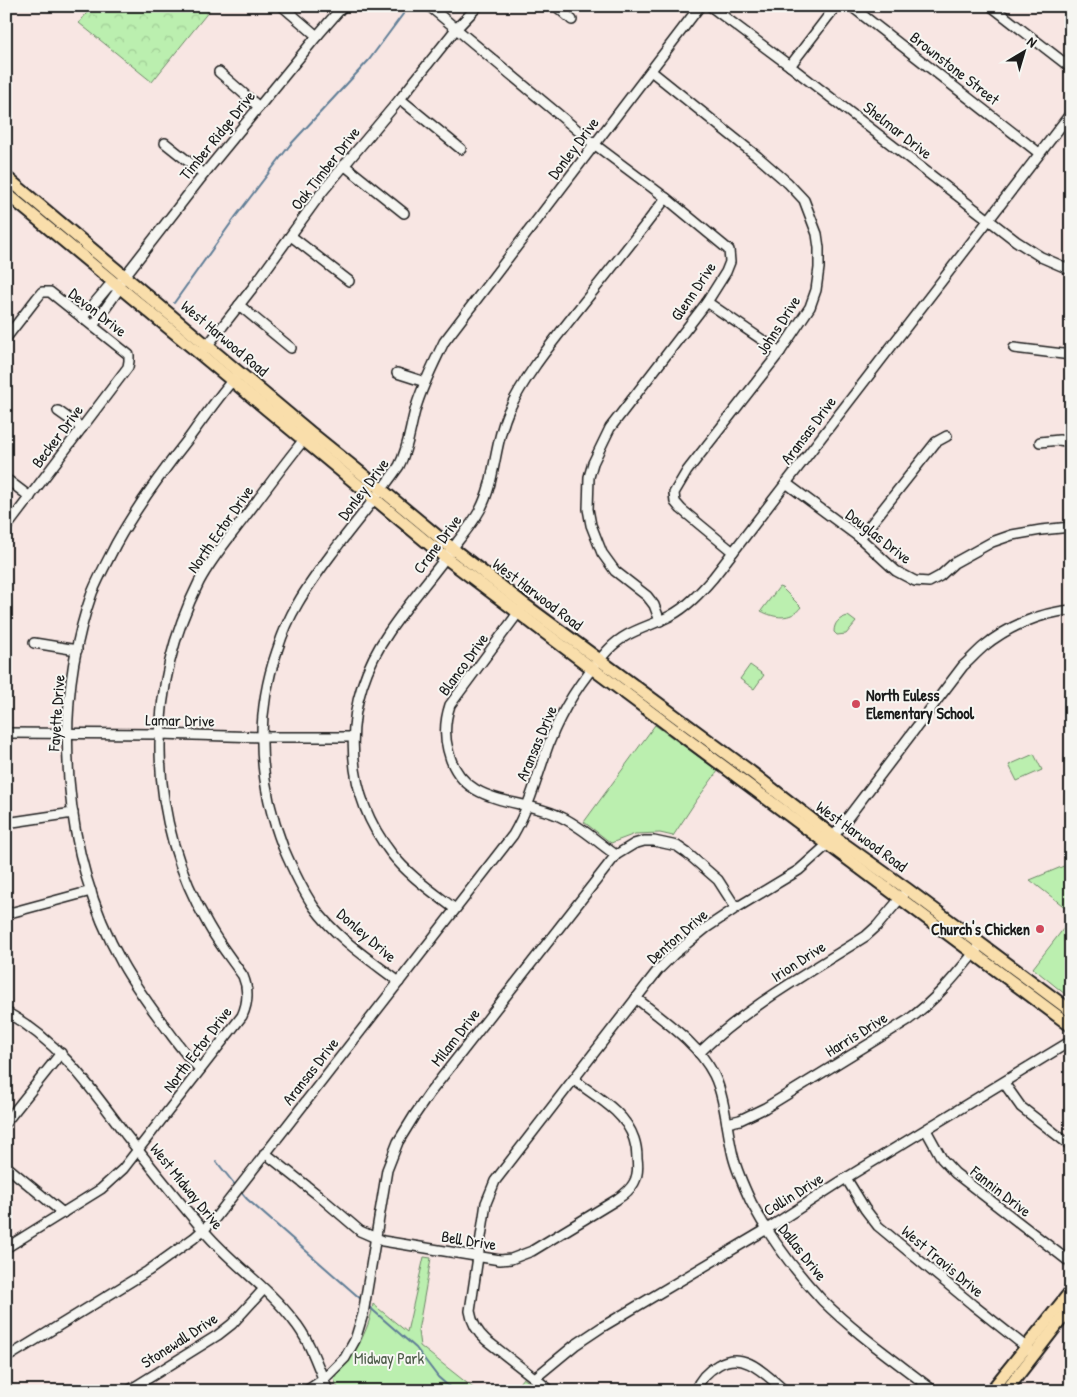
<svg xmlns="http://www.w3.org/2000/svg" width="1077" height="1397" viewBox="0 0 1077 1397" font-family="'Patrick Hand',sans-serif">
	<defs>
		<pattern id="forest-crowns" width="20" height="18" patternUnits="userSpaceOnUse" patternTransform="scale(1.25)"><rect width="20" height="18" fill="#bbefaf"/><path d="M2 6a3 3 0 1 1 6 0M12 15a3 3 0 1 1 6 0" fill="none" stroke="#a0cc96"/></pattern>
	</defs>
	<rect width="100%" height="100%" fill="#f8e6e3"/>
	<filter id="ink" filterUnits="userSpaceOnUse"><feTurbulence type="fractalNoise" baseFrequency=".02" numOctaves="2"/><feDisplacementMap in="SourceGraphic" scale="10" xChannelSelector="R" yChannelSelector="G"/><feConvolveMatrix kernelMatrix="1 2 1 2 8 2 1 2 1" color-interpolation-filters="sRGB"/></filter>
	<g filter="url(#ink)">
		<g fill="#bbefaf" stroke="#6c8666">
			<path d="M779,587L782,588L801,607C791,621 774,618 761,611Z"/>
			<path d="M848,616L856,622L846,634L837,635L834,632C834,623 839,618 848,616Z"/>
			<polygon points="750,665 764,675 754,689 740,679"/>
			<polygon points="655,725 718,771 696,801 673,836 660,833 635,834 611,843 584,822"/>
			<polygon points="1034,754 1042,770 1017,781 1009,765"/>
			<polygon points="1071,863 1071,912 1030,880"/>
			<polygon points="1071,919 1071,999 1033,968"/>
			<path d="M424,1257L431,1258L418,1331L420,1346L477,1391H339L334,1379C352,1357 369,1333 373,1304L407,1332Z"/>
			<polygon points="523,1378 536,1387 533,1391 513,1391"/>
		</g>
		<polygon fill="url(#forest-crowns)" stroke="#6c8666" points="92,6 213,6 152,82 79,23"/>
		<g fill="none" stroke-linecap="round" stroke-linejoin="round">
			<g stroke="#5f7d96" stroke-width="2">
				<polyline points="174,303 236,216 290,145 369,60 409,6"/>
				<polyline points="216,1161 236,1186"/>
				<polyline points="241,1192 247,1199 362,1300"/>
				<polyline points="367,1305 416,1348 438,1377 454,1391"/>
			</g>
			<defs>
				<g id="minor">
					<polyline points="282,6 317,36"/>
					<polyline points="429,6 594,144 666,198 729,250 730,262 726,272 707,302 610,428 593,463 589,477 588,509 591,525 602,553 615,571 647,596 654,605 660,621"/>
					<polyline points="556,6 572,20"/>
					<polyline points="710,6 790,66 1016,241 1041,257 1071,270"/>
					<polyline points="851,6 1039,153"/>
					<polyline points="991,6 1071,68"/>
					<polyline points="790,66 836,6"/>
					<polyline points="651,71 758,157 788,183 804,200 817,234 819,248 819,268 816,290 810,307 780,352 687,471 674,493 675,502 681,509 733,552"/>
					<polyline points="219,72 259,107"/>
					<polyline points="400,99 461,149"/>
					<polyline points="165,143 204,174"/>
					<polyline points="344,165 404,213"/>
					<polyline points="291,236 349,281"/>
					<polyline points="121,281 204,174 317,36 343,6"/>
					<polyline points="707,302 780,352"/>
					<polyline points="239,305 291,348"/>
					<polyline points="82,318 108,287 117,284"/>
					<polyline points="93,326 117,292 117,284"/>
					<polyline points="6,338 37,298 42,292 50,292 129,355 129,361 128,367 6,528"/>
					<polyline points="1014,348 1071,355"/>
					<polyline points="204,350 254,286 322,192 400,99 456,29 478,6"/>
					<polyline points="397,373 425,382"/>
					<polyline points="58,411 82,428"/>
					<polyline points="1040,442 1059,440 1071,442"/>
					<polyline points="9,481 30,497"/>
					<polyline points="786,483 860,538 896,571 915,581 929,582 940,576 954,563 992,542 1012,535 1041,530 1071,527"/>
					<polyline points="860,538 936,442 947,436"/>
					<path d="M521,609L450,705C445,720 444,735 448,750C461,807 518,797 559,816C580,825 597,842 616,855"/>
					<polyline points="34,643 77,650"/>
					<polyline points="6,733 159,734 262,737 352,737"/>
					<polyline points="6,823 73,813"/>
					<path d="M455,909C433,892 409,876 391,853C340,787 342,700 389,632C410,601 436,572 458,541C466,531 474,521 480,510C496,480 494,443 508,412C525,375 552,343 577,311C607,274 637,236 666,198"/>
					<polyline points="6,914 91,891"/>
					<path d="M399,982C369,959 336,938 314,907C301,888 292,868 283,847C258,782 254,717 277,651C282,635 289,618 298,603C310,582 325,563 339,544C359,518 380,493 399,466C409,447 410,427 416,407C423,384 434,363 444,342L700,6"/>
					<path d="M636,998C664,1021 697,1042 714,1075C725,1097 727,1132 733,1156C737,1172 744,1187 751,1202C770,1238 795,1271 822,1300C856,1334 897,1362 934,1391"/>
					<path d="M6,1012C60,1042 90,1087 126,1135C152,1168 178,1201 205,1232C232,1264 268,1287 293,1320C310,1340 318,1367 328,1391"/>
					<path d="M699,1053C748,1006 808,973 866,936L877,926L903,895"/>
					<path d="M200,1069C185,1055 173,1037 161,1021C147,1002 133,983 122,963C62,856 51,708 92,593C99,576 108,560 116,544C137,506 162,472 189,438C204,417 219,396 236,376"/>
					<polyline points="1004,1083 1021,1107 1071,1146"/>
					<polyline points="6,1122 61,1053"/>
					<path d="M727,1123L740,1120L765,1108L908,1020C937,999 955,976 978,948"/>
					<polyline points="926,1130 942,1159 955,1173 1071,1263"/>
					<path d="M265,1153L318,1195L360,1231L383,1241L500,1260L511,1259L532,1251L616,1200C633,1189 640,1179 637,1158C637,1152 636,1145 634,1139C625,1111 595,1096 574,1080"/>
					<polyline points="6,1166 63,1213"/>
					<polyline points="846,1178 865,1209 878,1226 973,1305 1031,1351"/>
					<path d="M6,1248L101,1189L123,1169L242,1016C248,1003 249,990 243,976C232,960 219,944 209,926C147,820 144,692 199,582C212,557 231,536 247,514C267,488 286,461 307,436"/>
					<path d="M6,1358L148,1271L194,1238L213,1221L513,835C530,806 538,773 549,743C562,709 583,677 608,650C627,630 647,628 670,616C687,607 700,593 713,578L1071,113"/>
					<polyline points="535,1378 575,1345 602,1327 767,1229 846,1178 1071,1041"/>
					<polyline points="128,1391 218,1335 232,1324 264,1289"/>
					<polyline points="306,1391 324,1379 345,1358 355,1340 363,1314 387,1170 398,1142 414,1116 429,1094 616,855 634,844 644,841 654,841 677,846 687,853 718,880 736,908"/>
					<path d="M551,1391L486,1340C477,1332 472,1324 470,1311L486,1203L495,1181L658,970L674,954L706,928L736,908L799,870L827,845L963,666C970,660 976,653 983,647C1007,627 1039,613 1071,610"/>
					<path d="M695,1391C700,1379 707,1371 718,1365C744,1349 766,1375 785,1391"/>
				</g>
				<g id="major">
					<polyline points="6,177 310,432 382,490 453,549 524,604 751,772 833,836 907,889 1071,1011"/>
					<polyline points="6,193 446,558 593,669 1071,1026"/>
					<polyline points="991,1391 1071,1291"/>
					<polyline points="1006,1391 1071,1307"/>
				</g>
			</defs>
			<use href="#minor" stroke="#1c1c1c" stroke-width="12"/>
			<use href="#major" stroke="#1c1c1c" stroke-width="15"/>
			<use href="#minor" stroke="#f6f6f2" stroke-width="9"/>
			<use href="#major" stroke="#f9deab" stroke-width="11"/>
		</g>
	</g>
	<g fill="#d1495b" stroke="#f6f6f2" stroke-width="2">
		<circle cx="856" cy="704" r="5"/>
		<circle cx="1040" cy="929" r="5"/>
	</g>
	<g text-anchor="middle" stroke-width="4" stroke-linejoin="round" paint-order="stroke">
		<g font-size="16" fill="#1c1c1c" stroke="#f6f6f2">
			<text transform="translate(955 68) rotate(38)" y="6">Brownstone Street</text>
			<text transform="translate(898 130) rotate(38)" y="6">Shelmar Drive</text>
			<text transform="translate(217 135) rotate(-51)" y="6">Timber Ridge Drive</text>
			<text transform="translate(573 148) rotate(-53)" y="6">Donley Drive</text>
			<text transform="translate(325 168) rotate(-52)" y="6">Oak Timber Drive</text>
			<text transform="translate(693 291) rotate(-56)" y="6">Glenn Drive</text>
			<text transform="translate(98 312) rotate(38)" y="6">Devon Drive</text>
			<text transform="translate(778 325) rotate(-57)" y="6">Johns Drive</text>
			<text transform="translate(225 338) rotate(40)" y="6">West Harwood Road</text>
			<text transform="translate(808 430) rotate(-53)" y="6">Aransas Drive</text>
			<text transform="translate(57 436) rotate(-53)" y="6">Becker Drive</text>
			<text transform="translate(363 489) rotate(-53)" y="6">Donley Drive</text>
			<text transform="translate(220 529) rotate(-55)" y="6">North Ector Drive</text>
			<text transform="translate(879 536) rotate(38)" y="6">Douglas Drive</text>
			<text transform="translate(437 544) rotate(-53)" y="6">Crane Drive</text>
			<text transform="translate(538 594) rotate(37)" y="6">West Harwood Road</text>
			<text transform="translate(463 664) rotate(-54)" y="6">Blanco Drive</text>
			<text transform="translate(56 713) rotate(-86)" y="6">Fayette Drive</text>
			<text transform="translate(180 720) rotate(1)" y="6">Lamar Drive</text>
			<text transform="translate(536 743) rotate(-67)" y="6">Aransas Drive</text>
			<text transform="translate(862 836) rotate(36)" y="6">West Harwood Road</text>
			<text transform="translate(367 935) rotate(41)" y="6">Donley Drive</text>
			<text transform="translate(677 936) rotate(-41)" y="6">Denton Drive</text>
			<text transform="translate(798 961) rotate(-33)" y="6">Irion Drive</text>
			<text transform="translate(856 1034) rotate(-32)" y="6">Harris Drive</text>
			<text transform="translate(455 1037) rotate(-52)" y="6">Milam Drive</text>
			<text transform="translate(197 1049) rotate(-53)" y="6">North Ector Drive</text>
			<text transform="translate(310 1071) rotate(-52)" y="6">Aransas Drive</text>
			<text transform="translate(187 1186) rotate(51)" y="6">West Midway Drive</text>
			<text transform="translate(1001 1191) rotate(38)" y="6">Fannin Drive</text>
			<text transform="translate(793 1194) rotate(-32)" y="6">Collin Drive</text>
			<text transform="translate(469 1240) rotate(9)" y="6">Bell Drive</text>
			<text transform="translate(803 1252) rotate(52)" y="6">Dallas Drive</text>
			<text transform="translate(943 1261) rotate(40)" y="6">West Travis Drive</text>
			<text transform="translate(179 1340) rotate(-33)" y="6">Stonewall Drive</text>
		</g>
		<g font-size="16" font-weight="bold" fill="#1c1c1c" stroke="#f6f6f2" text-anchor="start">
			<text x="866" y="701">North Euless<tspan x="866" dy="18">Elementary School</tspan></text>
			<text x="1030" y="935" text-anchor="end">Church's Chicken</text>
		</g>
		<g font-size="16" fill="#4c5b48" stroke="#f6f6f2">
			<text x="389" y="1364">Midway Park</text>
		</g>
	</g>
	<rect width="1077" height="1397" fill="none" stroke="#f6f6f2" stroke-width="25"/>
	<rect x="12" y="12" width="1052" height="1372" fill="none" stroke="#1c1c1c" stroke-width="2" filter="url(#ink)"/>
	<g transform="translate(1024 52) rotate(38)" stroke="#f6f6f2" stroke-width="4" paint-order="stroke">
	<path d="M0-4L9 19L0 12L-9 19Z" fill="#1c1c1c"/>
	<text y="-8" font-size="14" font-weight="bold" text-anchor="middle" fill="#1c1c1c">N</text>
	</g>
</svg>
